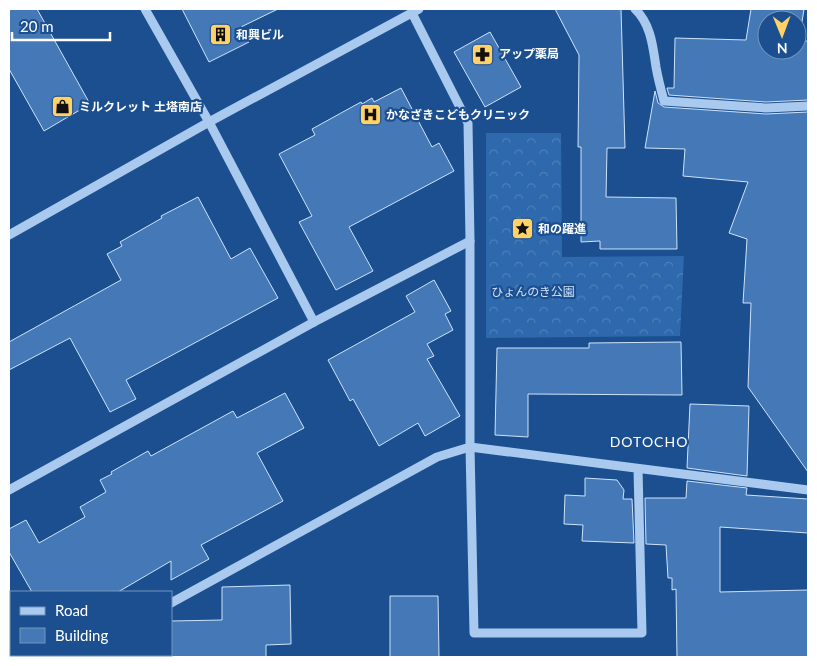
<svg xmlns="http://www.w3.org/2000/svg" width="817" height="666" viewBox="0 0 817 666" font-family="Lato,'Noto Sans JP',sans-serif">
	<defs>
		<pattern id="forest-crowns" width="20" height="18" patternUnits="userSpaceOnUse" patternTransform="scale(1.25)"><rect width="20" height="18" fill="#2e69ad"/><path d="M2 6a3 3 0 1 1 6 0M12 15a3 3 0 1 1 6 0" fill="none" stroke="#4d80b9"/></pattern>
	</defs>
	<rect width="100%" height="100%" fill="#1b4f8f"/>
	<polygon fill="url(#forest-crowns)" points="486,133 561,133 562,257 684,256 680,336 486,338"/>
	<g fill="#4478b7" stroke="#cfe3fa" fill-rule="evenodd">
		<polygon points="9,9 37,9 90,104 44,131 9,69"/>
		<polygon points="182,9 278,9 241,27 249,42 209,62"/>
		<polygon points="555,9 621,9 625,148 607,148 606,197 676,198 677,249 600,249 600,241 581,242 581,147 578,147 579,55"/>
		<path d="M751,9H804L799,41H808V100L766,102L669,95L667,88H674L675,38L746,40ZM767,20H797V50H767Z"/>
		<polygon points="490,32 521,87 485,107 454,52"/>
		<polygon points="401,88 432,147 439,143 454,171 349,227 373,271 336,290 299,222 312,216 279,154 315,135 312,129 361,102 362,104 372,98 374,102"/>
		<polygon points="655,91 658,103 664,107 766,114 808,112 808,472 748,387 751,303 743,303 747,239 729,233 748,182 683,176 685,149 645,148"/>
		<polygon points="198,197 231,259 250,248 278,298 126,380 136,399 110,412 70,338 9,370 9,342 121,280 107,254 122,246 120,242 162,218 161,216"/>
		<polygon points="434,280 451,311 445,314 453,330 427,344 434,356 427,359 460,416 425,436 418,423 379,446 353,399 350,401 328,360 415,312 406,296"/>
		<polygon points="681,342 682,395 528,394 528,437 495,435 497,348 589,348 589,343"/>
		<polygon points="285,393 304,428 257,453 283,501 201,545 209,559 171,580 171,561 118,592 32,592 9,552 9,529 26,520 39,543 85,517 80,507 106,492 100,480 112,474 111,472 148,451 151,456 233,411 237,418"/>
		<polygon points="690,404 749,406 747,476 687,468"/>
		<polygon points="585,478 617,480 624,490 623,499 632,499 634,543 582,541 583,525 564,524 565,495 585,496"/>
		<polygon points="687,481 747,488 746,495 808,499 808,533 720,527 720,592 808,590 808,657 677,657 676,589 672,590 672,578 668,578 666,545 646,544 645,498 686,498"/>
		<polygon points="290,585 291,644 266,645 266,657 171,657 171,621 222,620 222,587"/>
		<polygon points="390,596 438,596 439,657 390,657"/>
	</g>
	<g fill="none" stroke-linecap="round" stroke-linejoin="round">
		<g stroke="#a9c9ee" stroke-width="9">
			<polyline points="145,9 209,122 314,322"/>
			<path d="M635,9C651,24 653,47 656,67C658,78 661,90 664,101L766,108L808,106"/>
			<polyline points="9,235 209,122 419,9"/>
			<polyline points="638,469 642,633 474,633 470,447 808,490"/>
			<polyline points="9,490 314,322 470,241"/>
			<polyline points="171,603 437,457 470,447 470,241 468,123 412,13"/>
			<polyline points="106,655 106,657"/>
			<polyline points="72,657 77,655"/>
		</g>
	</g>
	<defs>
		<symbol id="building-square" viewBox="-11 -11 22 22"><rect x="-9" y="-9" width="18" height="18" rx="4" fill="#ffd166" stroke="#1b4f8f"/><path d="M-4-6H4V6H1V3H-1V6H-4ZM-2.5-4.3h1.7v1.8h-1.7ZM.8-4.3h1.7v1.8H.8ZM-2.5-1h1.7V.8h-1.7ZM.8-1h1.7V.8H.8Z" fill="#111"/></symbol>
		<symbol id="pharmacy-square" viewBox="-11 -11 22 22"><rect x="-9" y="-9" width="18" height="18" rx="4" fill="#ffd166" stroke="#1b4f8f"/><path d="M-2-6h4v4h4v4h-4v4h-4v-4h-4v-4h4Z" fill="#111"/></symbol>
		<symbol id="shop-square" viewBox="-11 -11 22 22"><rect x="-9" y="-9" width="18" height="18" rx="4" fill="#ffd166" stroke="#1b4f8f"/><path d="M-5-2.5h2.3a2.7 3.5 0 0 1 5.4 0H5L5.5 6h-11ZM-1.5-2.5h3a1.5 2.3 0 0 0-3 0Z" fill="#111"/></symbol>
		<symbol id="hospital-square" viewBox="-11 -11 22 22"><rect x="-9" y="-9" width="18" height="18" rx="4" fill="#ffd166" stroke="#1b4f8f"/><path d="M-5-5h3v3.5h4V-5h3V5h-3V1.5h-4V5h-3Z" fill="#111"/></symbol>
		<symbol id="sight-square" viewBox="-11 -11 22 22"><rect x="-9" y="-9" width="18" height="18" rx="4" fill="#ffd166" stroke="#1b4f8f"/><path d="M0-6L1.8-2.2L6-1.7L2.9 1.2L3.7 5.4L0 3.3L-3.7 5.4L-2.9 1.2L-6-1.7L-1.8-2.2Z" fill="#111"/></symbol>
	</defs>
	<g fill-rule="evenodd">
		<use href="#building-square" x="208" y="22" width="25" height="25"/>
		<use href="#pharmacy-square" x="470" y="42" width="25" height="25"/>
		<use href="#shop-square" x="50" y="94" width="25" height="25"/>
		<use href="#hospital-square" x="358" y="102" width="25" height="25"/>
		<use href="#sight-square" x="510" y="216" width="25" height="25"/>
	</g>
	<g text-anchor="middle" stroke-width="4.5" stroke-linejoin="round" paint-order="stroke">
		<g font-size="12" font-weight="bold" fill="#fff" stroke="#1b4f8f" text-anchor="start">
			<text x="236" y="39">和興ビル</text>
			<text x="499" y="58">アップ薬局</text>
			<text x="79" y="111">ミルクレット 土塔南店</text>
			<text x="386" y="119">かなざきこどもクリニック</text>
			<text x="538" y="233">和の躍進</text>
		</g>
		<g font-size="12" fill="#cfe3fa" stroke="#1b4f8f">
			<text x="533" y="296">ひょんのき公園</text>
		</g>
		<g font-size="14" letter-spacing="1" fill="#fff" stroke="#1b4f8f">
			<text x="649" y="447">DOTOCHO</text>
		</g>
	</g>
	<rect width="817" height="666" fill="none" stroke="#ffffff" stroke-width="20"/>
	<rect x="10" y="591" width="162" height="65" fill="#1b4f8f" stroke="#7695bc"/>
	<rect x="20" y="607" width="25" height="8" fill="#a9c9ee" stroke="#7695bc"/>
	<text x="55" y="616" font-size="15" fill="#ffffff">Road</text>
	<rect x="20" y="628" width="25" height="15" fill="#4478b7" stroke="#7695bc"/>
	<text x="55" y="641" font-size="15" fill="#ffffff">Building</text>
	<g transform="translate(782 35) rotate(179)"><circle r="24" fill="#1b4f8f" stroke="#7695bc"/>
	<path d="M0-4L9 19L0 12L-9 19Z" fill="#ffd166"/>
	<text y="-8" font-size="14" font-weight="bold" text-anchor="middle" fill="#ffffff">N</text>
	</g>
	<path d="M12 32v8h98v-8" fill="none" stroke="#ffffff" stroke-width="2.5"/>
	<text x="20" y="32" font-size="15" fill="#ffffff" stroke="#1b4f8f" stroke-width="4" paint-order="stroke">20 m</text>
</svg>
